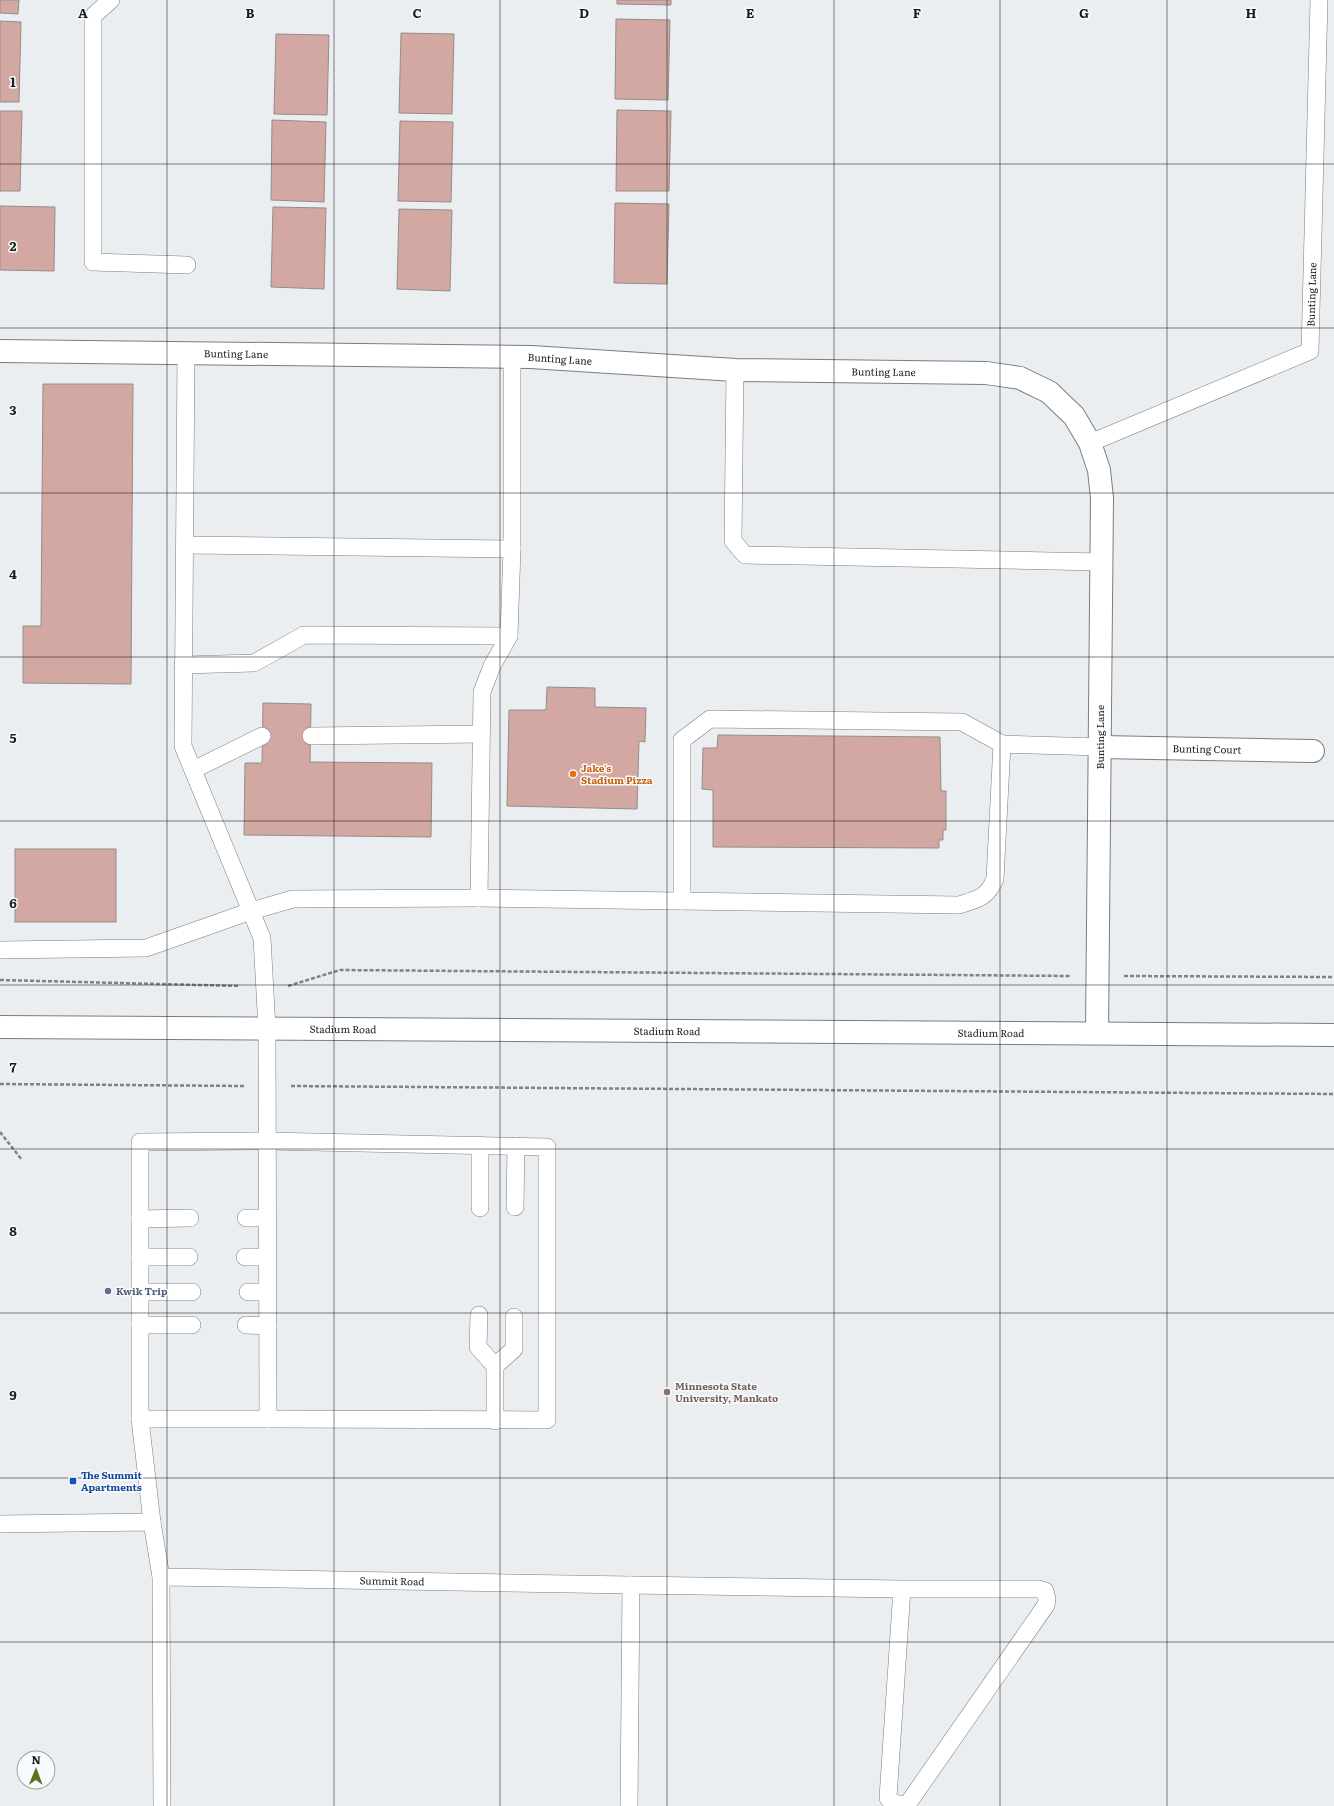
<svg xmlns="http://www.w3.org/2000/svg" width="1334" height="1806" viewBox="0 0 1334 1806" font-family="Literata,serif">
	<rect width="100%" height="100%" fill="#ebeef1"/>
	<g fill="#d4a8a2" stroke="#918d8c">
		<polygon points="0,0 19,0 18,14 0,13"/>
		<polygon points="617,0 671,0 671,5 617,4"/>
		<polygon points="616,19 670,20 668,100 615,99"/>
		<polygon points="0,21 21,22 19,102 0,102"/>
		<polygon points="401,33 454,34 452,114 399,113"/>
		<polygon points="276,34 329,35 327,115 274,114"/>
		<polygon points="617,110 671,111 669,191 616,191"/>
		<polygon points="0,111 22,111 20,191 0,191"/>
		<polygon points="272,120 326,122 324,202 271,200"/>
		<polygon points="400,121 453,122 451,202 398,201"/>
		<polygon points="615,203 669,204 667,284 614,283"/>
		<polygon points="0,206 55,207 54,271 0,270"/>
		<polygon points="273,207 326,208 324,289 271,287"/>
		<polygon points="399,209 452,210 450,291 397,289"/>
		<polygon points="43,384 133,384 131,684 23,683 23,626 41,626"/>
		<polygon points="547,687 595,688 595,707 646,708 645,742 639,741 637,809 507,806 509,710 546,710"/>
		<polygon points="263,703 311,704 310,762 432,763 431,837 244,835 245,763 262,763"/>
		<polygon points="718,735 940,737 941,791 946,791 946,830 943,830 943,840 939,840 939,848 713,847 713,790 702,789 703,748 717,748"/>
		<rect x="15" y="849" width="101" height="73"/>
	</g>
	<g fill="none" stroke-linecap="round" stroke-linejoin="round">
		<defs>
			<g id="service">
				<polyline points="111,0 93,16 93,262 187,265"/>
				<polyline points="512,357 512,549"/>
				<polyline points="735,370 733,541 745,555 1101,562"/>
				<path id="s1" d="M1090,443L1310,351L1319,0"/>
				<polyline points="183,665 254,663 304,635 509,636"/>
				<polyline points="311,736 481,734"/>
				<polyline points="193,770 262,736"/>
				<path d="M479,898L959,905C978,899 987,898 995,879L1002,744L1100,747"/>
				<polyline points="682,901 682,740 710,719 962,722 1002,744"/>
				<polyline points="0,950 146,948 251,911 293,899 479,898 482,692 492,666 509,636 512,549 185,545"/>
				<polyline points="515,1207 516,1146"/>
				<polyline points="480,1208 480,1145"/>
				<polyline points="246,1218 267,1218"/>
				<polyline points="140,1219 190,1218"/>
				<polyline points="140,1257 189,1257"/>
				<polyline points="245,1257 267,1257"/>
				<polyline points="140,1292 192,1292"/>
				<polyline points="248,1292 267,1292"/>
				<polyline points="479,1315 478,1347 495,1366 495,1421"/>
				<polyline points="140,1325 192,1325"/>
				<polyline points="246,1325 268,1326"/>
				<polyline points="495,1366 514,1349 514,1317"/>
				<polyline points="140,1419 140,1142 267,1141 547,1147 547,1420 268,1419"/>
				<polyline points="152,1522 140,1419 268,1419 267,1029 262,938 183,746 186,353"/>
				<polyline points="0,1524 152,1522 161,1577 162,1806"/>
				<path id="s2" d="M161,1577L631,1585L629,1806"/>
				<polyline points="631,1585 902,1589 1038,1589 1045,1591 1047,1599 1046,1605 907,1805 892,1803 888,1798 902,1589"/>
			</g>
			<g id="minor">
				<path id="s3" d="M0,351L531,357L735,370L986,373L1020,378L1049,392L1074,416L1090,443L1099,470L1102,498L1097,1033"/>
				<path id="s4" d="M1100,747L1313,751"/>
			</g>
			<g id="tertiary">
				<path id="s5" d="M0,1027L1334,1035"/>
			</g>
		</defs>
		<use href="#service" stroke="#7a7d80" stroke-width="18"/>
		<use href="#minor" stroke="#7a7d80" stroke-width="24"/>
		<use href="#tertiary" stroke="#7a7d80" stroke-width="24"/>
		<g stroke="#808284" stroke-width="2.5" stroke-dasharray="4 2" stroke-linecap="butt">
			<polyline points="1124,976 1334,977"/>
			<polyline points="0,980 239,986"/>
			<polyline points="288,986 340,970 1071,976"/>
			<polyline points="0,1084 244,1086"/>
			<polyline points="291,1086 1334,1094"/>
			<polyline points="0,1132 22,1160"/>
		</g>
		<use href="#service" stroke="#fff" stroke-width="17"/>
		<use href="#minor" stroke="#fff" stroke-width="22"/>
		<use href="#tertiary" stroke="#fff" stroke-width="22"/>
	</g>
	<path fill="none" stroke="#191a1b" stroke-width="1" stroke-opacity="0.55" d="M167,0V1806M334,0V1806M500,0V1806M667,0V1806M834,0V1806M1000,0V1806M1167,0V1806M0,164H1334M0,328H1334M0,493H1334M0,657H1334M0,821H1334M0,985H1334M0,1149H1334M0,1313H1334M0,1478H1334M0,1642H1334"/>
	<circle fill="#e8710a" stroke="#f8fbfe" stroke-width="1.5" cx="573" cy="774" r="4"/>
	<circle fill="#5c6f8a" stroke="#f8fbfe" stroke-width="1.5" cx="108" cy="1291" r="4"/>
	<circle fill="#8d6e63" stroke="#f8fbfe" stroke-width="1.5" cx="667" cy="1392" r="4"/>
	<rect fill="#1a4fb4" stroke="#f8fbfe" stroke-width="1.5" x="69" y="1477" width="8" height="8" rx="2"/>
	<g text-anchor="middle" stroke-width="3" stroke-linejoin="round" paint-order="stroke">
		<g font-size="10" fill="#191a1b" stroke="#f8fbfe">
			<text dy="4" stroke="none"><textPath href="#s1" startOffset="295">Bunting Lane</textPath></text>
			<text dy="4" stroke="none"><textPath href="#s3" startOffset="236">Bunting Lane</textPath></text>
			<text dy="4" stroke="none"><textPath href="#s3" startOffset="560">Bunting Lane</textPath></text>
			<text dy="4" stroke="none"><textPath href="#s3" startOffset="884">Bunting Lane</textPath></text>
			<text transform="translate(1100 737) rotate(-90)" y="4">Bunting Lane</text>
			<text dy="4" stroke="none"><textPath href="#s4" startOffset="107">Bunting Court</textPath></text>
			<text dy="4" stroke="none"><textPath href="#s5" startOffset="343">Stadium Road</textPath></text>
			<text dy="4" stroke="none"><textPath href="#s5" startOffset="667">Stadium Road</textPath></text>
			<text dy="4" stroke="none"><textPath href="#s5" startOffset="991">Stadium Road</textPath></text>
			<text dy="4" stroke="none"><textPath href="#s2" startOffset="231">Summit Road</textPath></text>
		</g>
		<g font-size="10" font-weight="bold" fill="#c56008" stroke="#f8fbfe" text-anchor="start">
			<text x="581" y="772">Jake's<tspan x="581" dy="12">Stadium Pizza</tspan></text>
		</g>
		<g font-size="10" font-weight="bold" fill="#4e5e75" stroke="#f8fbfe" text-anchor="start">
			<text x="116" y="1295">Kwik Trip</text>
		</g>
		<g font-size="10" font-weight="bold" fill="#785e54" stroke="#f8fbfe" text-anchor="start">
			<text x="675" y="1390">Minnesota State<tspan x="675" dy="12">University, Mankato</tspan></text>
		</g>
		<g font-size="10" font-weight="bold" fill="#164399" stroke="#f8fbfe" text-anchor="start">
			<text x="81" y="1479">The Summit<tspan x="81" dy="12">Apartments</tspan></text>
		</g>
	</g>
	<g font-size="13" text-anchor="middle" font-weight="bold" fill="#191a1b" stroke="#f8fbfe" stroke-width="3" stroke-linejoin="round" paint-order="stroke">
		<text x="83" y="18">A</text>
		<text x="250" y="18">B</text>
		<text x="417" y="18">C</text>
		<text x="584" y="18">D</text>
		<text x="750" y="18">E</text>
		<text x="917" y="18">F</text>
		<text x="1084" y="18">G</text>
		<text x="1251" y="18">H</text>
		<text x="13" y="87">1</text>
		<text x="13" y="251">2</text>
		<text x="13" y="415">3</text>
		<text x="13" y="579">4</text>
		<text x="13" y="743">5</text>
		<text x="13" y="908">6</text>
		<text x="13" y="1072">7</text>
		<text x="13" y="1236">8</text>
		<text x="13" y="1400">9</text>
	</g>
	<g transform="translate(36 1770) rotate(1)"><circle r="19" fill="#f8fbfe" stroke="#9fa1a3"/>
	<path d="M0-3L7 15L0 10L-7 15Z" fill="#606f1a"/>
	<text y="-6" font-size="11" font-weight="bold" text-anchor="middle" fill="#191a1b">N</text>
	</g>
</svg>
